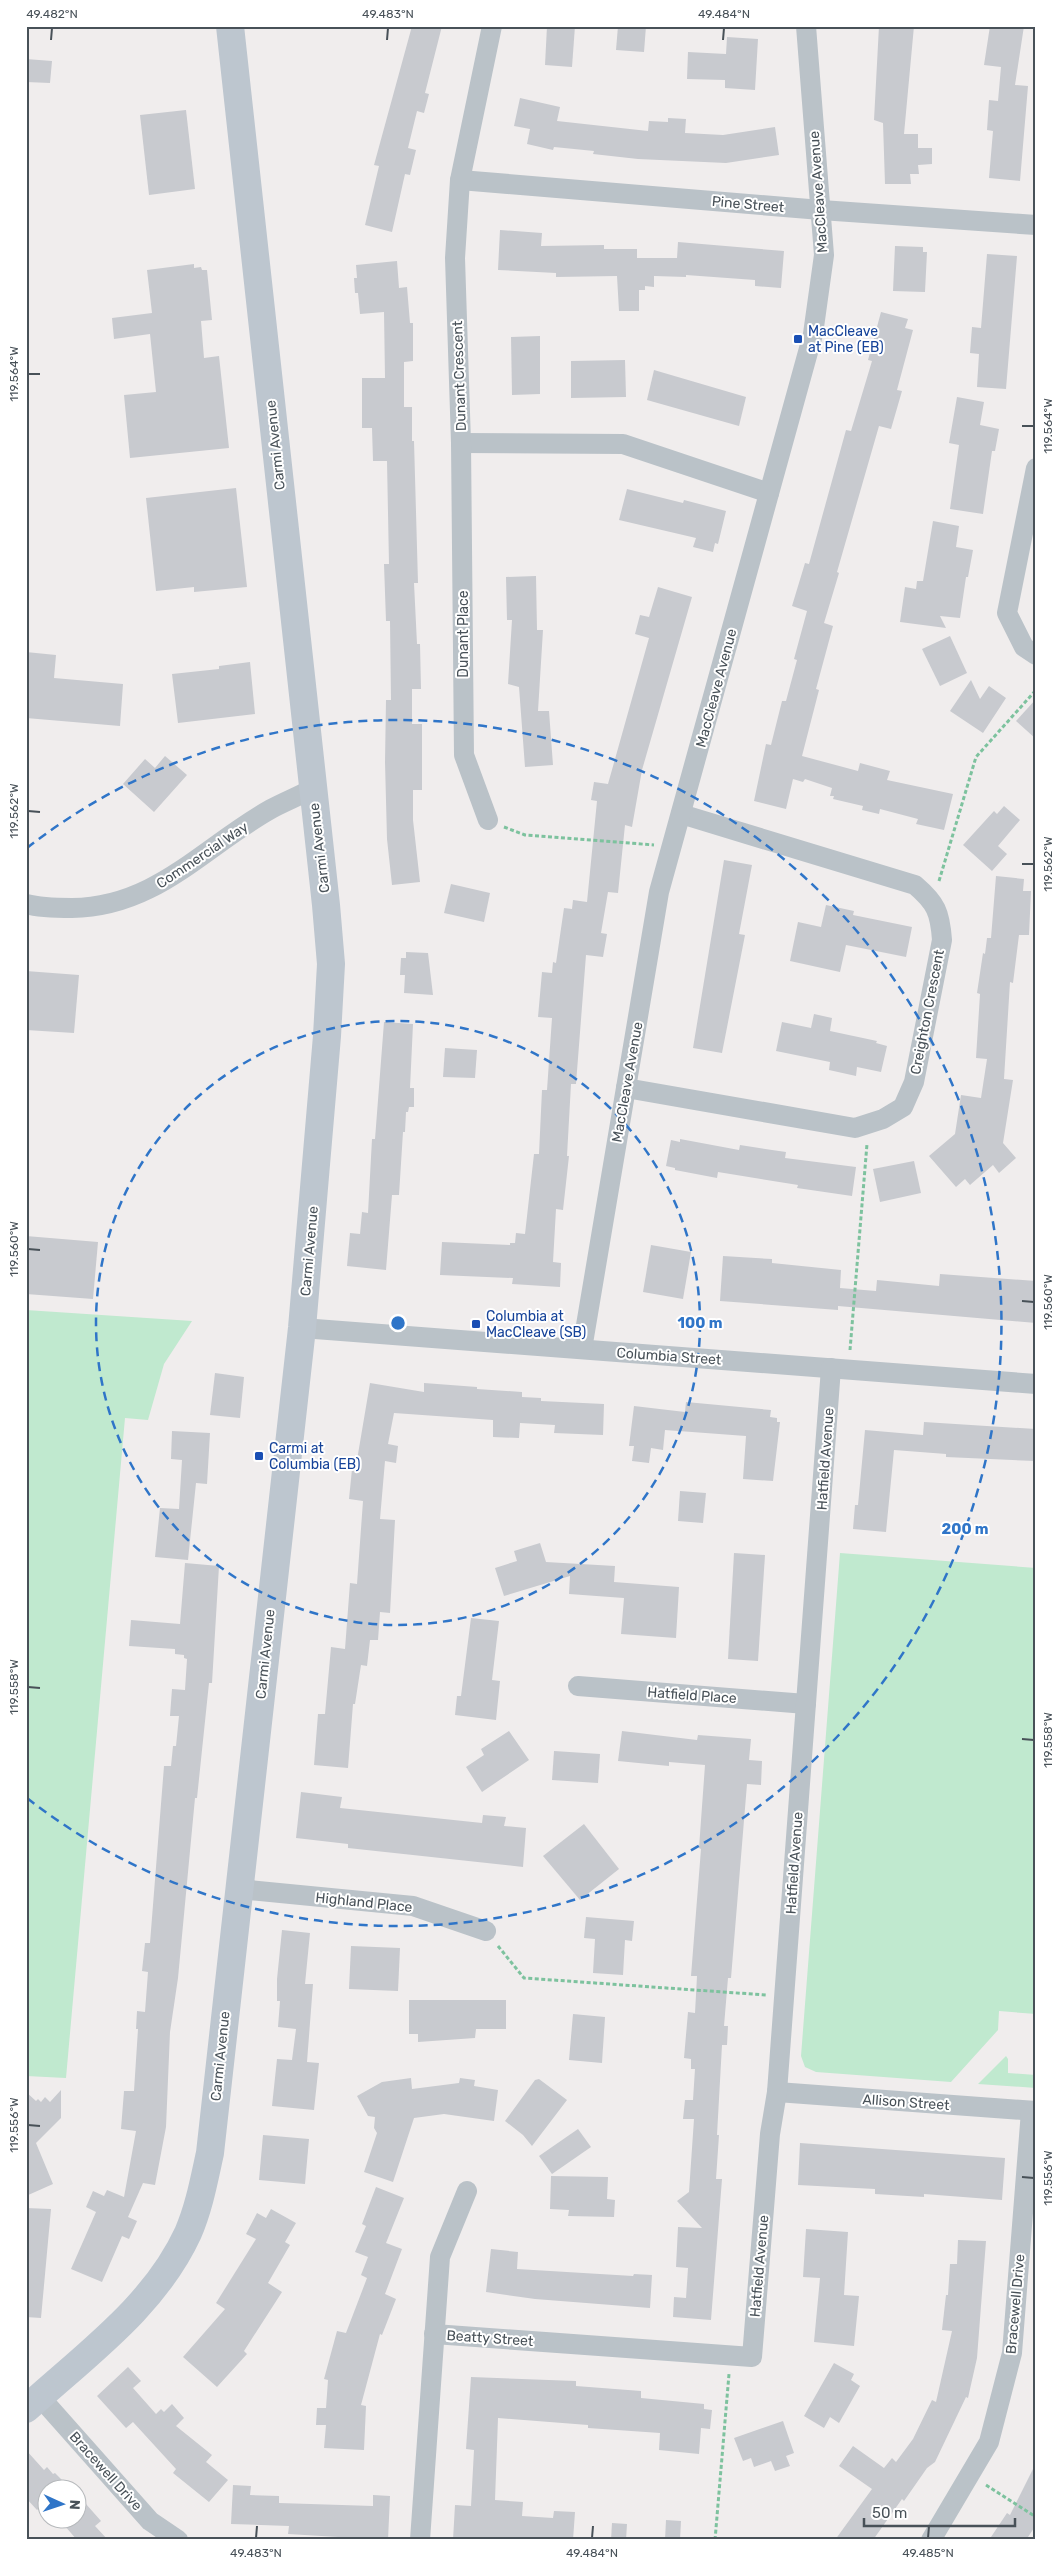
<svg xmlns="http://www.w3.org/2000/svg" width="1062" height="2566" viewBox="0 0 1062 2566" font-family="Rubik,sans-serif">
	<rect width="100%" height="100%" fill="#f0eded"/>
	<g fill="#c0e9cf">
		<polygon points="26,1310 192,1321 164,1364 148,1420 125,1418 66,2078 26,2076"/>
		<polygon points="840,1553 1036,1568 1036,2014 999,2011 998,2030 951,2082 816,2072 805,2067 801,2056"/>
		<polygon points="1006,2056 1008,2059 1008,2073 1036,2075 1036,2088 978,2084"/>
	</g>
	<g fill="#c8cacf">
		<polygon points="412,26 442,26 425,93 429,94 424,113 417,111 408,148 416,150 410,175 405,174 392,232 365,225 379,166 374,165"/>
		<polygon points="547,26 575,26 572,67 545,65"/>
		<polygon points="618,26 646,26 644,52 616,50"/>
		<polygon points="879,26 914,26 904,134 918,134 918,148 932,148 932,164 918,165 919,174 910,174 911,184 885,184 883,123 874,120"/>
		<polygon points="990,26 1024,26 1015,85 1028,86 1020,181 989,178 993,131 987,130 989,100 998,101 1001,67 984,65"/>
		<polygon points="727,37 758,39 755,90 725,88 725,80 687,79 688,52 726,54"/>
		<polygon points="26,59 52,61 50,83 26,82"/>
		<polygon points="520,98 560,107 557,121 648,131 649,121 668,122 668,118 686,119 685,133 723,135 775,127 779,155 726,163 638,159 593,154 594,151 554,147 553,150 527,144 530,129 514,126"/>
		<polygon points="186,110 195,189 149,195 140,115"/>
		<polygon points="500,230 542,233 541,246 604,245 604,249 637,249 637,258 677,258 678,242 784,251 781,288 755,286 755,280 686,275 686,277 654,276 654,287 645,286 645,290 639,290 639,311 619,311 617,276 556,277 556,273 498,270"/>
		<polygon points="895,246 923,247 923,252 927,252 925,292 893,291"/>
		<polygon points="987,254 1017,256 1006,389 977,387 979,354 970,353 972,327 981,328"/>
		<polygon points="397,261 399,288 407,287 410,323 413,323 413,361 404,362 404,407 412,407 412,441 414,441 418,583 414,583 417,644 420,644 421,689 412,689 412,724 422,724 422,790 413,790 413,820 420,882 392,885 387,839 385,762 386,700 391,700 390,621 386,621 384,564 389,564 387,461 373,461 372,428 362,428 362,378 385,378 384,312 360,314 358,293 355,293 354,278 357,278 356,265"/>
		<polygon points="194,264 194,268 201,267 202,270 207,270 212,320 201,321 204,358 219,356 229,448 130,458 124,395 156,392 150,334 114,339 112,318 152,313 147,270"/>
		<polygon points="881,312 908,319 905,328 913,330 897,390 902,391 891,429 879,426 837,572 839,573 824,623 833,626 816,689 819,690 802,756 858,771 860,763 890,771 887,780 953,794 944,830 916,824 918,819 880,809 879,814 862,810 863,806 833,799 834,796 830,796 832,788 805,779 803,782 793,779 786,809 754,801 766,744 771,745 782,701 786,701 797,660 794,659 807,611 792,606 805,563 809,564 846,430 851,431 872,361 868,360"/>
		<polygon points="540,336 540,394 512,395 511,337"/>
		<polygon points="625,360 626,397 571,398 571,361"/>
		<polygon points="654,370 746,397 739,426 647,400"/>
		<polygon points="957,397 984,402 980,425 999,429 995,451 992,451 983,514 950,509 959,445 949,443"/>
		<polygon points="236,488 247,587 194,592 194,587 156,591 146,498"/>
		<polygon points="627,489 683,503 684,500 726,511 718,544 715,543 713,552 693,547 696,538 619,520"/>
		<polygon points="933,521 959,526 956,547 973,550 968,577 966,577 960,618 940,616 946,628 900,622 905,587 916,589 917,581 923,581"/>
		<polygon points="536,576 537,630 543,630 538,711 549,711 553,765 525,767 519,687 508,684 512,620 507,620 506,577"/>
		<polygon points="658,587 692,597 642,770 632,827 625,825 618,893 608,892 601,933 607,934 603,957 586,955 576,1084 571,1084 567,1156 569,1156 563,1210 556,1209 553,1262 561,1263 560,1287 512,1284 513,1278 440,1275 442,1242 510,1245 510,1243 515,1243 516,1233 525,1234 534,1154 539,1154 542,1090 547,1090 552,1018 538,1017 542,972 552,973 553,962 556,963 564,908 572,909 573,900 587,902 597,801 591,800 594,782 608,784 649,638 635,634 640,615 649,617"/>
		<polygon points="950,636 967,673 940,686 922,649"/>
		<polygon points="26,652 56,655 54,678 123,684 120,726 26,718"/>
		<polygon points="250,662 255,714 178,723 172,674 219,669 219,666"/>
		<polygon points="971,680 980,699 989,686 1006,698 983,733 950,711"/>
		<polygon points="1036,699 1036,739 1016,721"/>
		<polygon points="165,756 187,775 154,812 123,784 145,759 155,768"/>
		<polygon points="1004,806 1020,820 998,846 1007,854 992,871 963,845 994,811 997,814"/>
		<polygon points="724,860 752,865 739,934 745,935 722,1053 693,1048"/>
		<polygon points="996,876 1024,879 1023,891 1031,891 1029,935 1019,935 1013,983 1010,982 1004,1079 1013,1080 1003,1143 1016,1158 999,1173 993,1165 970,1185 965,1179 956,1187 929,1156 955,1134 961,1095 981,1098 987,1059 976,1058 980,994 977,993 983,953 985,954 987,938 991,938"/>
		<polygon points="451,884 490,893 484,922 444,913"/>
		<polygon points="826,905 854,911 853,915 912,927 906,957 846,945 840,972 790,961 798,922 821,927"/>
		<polygon points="406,952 428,953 433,995 404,993 405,975 400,975 401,958 406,958"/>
		<polygon points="26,971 79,975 74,1033 26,1030"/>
		<polygon points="814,1014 832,1018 830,1031 877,1041 876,1043 887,1046 881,1072 857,1067 856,1076 829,1070 830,1062 776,1051 782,1022 811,1028"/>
		<polygon points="384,1022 413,1024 410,1088 414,1088 414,1107 409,1107 408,1112 406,1112 405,1132 403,1132 399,1195 392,1195 386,1270 347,1266 350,1233 360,1234 362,1212 368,1213 372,1139 375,1139"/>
		<polygon points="445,1048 477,1050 475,1078 443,1077"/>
		<polygon points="680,1139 739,1150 740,1145 772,1150 786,1152 785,1158 856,1167 852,1196 797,1188 798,1185 718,1172 717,1178 675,1170 675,1168 666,1166 671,1140 680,1142"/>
		<polygon points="914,1161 921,1193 880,1202 873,1169"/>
		<polygon points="26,1236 98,1242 93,1299 26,1294"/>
		<polygon points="651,1245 691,1252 683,1299 643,1292"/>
		<polygon points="723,1256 772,1259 772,1263 841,1270 840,1288 876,1291 877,1280 939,1286 940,1274 1036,1281 1036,1323 838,1306 838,1310 720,1301"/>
		<polygon points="215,1373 244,1377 240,1418 210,1415"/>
		<polygon points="370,1383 424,1392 424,1383 477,1387 477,1389 522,1392 522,1397 541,1398 541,1401 604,1404 603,1435 554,1433 555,1425 520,1423 519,1438 493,1437 493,1420 394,1413 388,1444 398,1446 396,1463 385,1461 380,1519 395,1520 390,1613 380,1612 378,1640 370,1640 367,1666 361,1665 355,1704 353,1704 348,1768 314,1765 318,1714 325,1714 331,1647 345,1649 350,1583 357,1584 363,1501 349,1499 353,1459 357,1460"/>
		<polygon points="686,1402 771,1410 770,1417 777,1418 777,1422 780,1422 773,1481 743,1479 746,1436 665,1430 663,1450 651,1448 649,1463 632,1461 634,1446 629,1446 634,1406 685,1412"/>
		<polygon points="924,1422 1036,1429 1035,1461 946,1457 946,1454 894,1450 886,1532 853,1529 855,1505 858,1505 865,1430 923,1435"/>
		<polygon points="172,1431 210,1433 207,1484 196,1483 188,1560 155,1557 160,1508 179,1509 182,1460 171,1459"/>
		<polygon points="680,1491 706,1493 703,1523 678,1521"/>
		<polygon points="540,1543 546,1562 615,1566 614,1582 679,1587 676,1638 621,1634 624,1598 569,1594 570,1576 504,1596 495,1568 517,1561 514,1551"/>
		<polygon points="734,1553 765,1555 758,1661 728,1659"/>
		<polygon points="185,1563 219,1566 212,1683 209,1683 197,1798 195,1798 178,1978 170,2032 166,2127 155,2185 143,2183 128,2217 137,2221 129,2239 122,2236 102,2282 71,2269 96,2212 86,2207 93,2191 104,2196 107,2190 124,2197 136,2131 121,2129 124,2091 134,2091 138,2029 136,2029 137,2011 145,2012 148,1972 142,1971 145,1943 150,1943 164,1766 171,1766 173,1746 176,1746 179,1716 170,1716 172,1689 185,1690 187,1659 184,1658 184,1655 175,1654 175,1649 129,1646 131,1620 180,1624"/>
		<polygon points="471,1618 499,1621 492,1680 500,1681 496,1720 455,1715 457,1696 461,1696"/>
		<polygon points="509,1731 529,1760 482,1792 466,1767 484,1755 481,1749"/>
		<polygon points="622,1731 697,1740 698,1735 751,1739 749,1760 762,1761 761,1785 747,1784 731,1978 728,1978 724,2026 728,2026 727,2045 722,2045 717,2135 719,2135 716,2179 722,2179 711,2320 673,2317 674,2297 686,2298 688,2268 676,2267 678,2227 702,2228 677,2201 689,2192 694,2119 683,2119 685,2100 693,2100 695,2069 691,2069 691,2059 684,2058 688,2012 695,2013 697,1976 691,1976 701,1849 699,1848 705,1765 669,1762 669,1766 618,1761"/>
		<polygon points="554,1751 600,1754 598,1783 552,1780"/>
		<polygon points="301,1792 342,1797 340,1808 482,1823 483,1815 506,1817 504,1826 526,1828 523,1867 348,1848 348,1844 296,1838"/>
		<polygon points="584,1824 619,1869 580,1900 543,1856"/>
		<polygon points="586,1917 634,1921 632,1941 625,1940 623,1975 593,1973 595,1939 584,1938"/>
		<polygon points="282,1930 310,1933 305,1984 313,1984 307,2062 319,2063 314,2110 272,2106 277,2059 292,2060 296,2029 278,2027 280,2001 277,2001 277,1979"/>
		<polygon points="351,1946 400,1948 398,1991 349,1989"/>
		<polygon points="409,2000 506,2000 506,2029 476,2029 475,2038 418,2042 418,2034 409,2034"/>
		<polygon points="573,2014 605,2017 602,2063 569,2060"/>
		<polygon points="411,2078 412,2089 459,2083 460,2078 475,2080 474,2086 498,2090 494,2121 444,2114 414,2118 393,2182 364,2172 377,2133 374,2128 375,2117 368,2116 357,2096 382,2082"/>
		<polygon points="539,2079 567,2100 532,2146 523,2135 505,2121 535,2080"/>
		<polygon points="61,2090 61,2118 36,2143 53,2184 26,2196 26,2092 36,2101 38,2099 41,2102 45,2097 50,2102"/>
		<polygon points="578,2129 591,2147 552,2174 539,2156"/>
		<polygon points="263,2135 309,2139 305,2184 259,2180"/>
		<polygon points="800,2143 1005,2158 1002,2200 924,2194 924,2197 875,2194 875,2189 798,2185"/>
		<polygon points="551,2176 608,2177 607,2199 615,2200 614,2217 568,2216 569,2210 550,2209"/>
		<polygon points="376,2187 404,2198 386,2243 402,2249 385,2294 396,2299 382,2335 380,2334 361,2405 366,2406 364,2450 324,2448 326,2425 316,2425 317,2408 326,2408 328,2380 324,2379 337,2331 346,2333 367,2278 361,2275 368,2257 355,2252 366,2226 362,2224"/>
		<polygon points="26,2208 51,2209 41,2318 26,2317"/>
		<polygon points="271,2209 296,2223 285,2242 290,2245 268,2283 282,2292 244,2351 247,2354 217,2387 183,2357 225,2309 216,2303 256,2239 246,2234 257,2213 266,2218"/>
		<polygon points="806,2229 848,2232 844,2295 859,2296 854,2346 814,2342 820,2278 803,2277"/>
		<polygon points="958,2240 986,2241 977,2358 968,2398 966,2397 935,2462 927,2468 904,2501 902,2499 873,2540 835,2540 872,2489 839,2466 853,2446 884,2468 892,2458 896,2462 913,2439 932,2400 936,2402 952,2331 942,2330 946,2295 948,2295 950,2264 957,2264"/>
		<polygon points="491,2249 518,2252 517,2269 633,2276 634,2274 652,2275 650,2308 535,2299 486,2292"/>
		<polygon points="834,2363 854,2374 851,2380 860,2386 839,2423 830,2417 824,2428 804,2416"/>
		<polygon points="128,2367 141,2381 133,2388 156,2414 161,2409 164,2412 172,2404 184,2418 176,2426 212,2455 206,2462 228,2480 209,2502 173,2473 176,2469 133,2422 126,2428 97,2396"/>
		<polygon points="471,2377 576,2381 576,2386 641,2391 641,2398 704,2404 704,2409 712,2410 710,2429 701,2428 699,2454 659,2450 660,2433 588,2428 588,2425 498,2418 495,2500 523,2502 522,2516 553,2518 554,2511 575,2512 573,2540 453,2540 455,2505 471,2506 474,2450 466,2449"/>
		<polygon points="783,2421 794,2453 786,2456 790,2466 775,2471 771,2461 754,2467 751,2458 743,2461 734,2438"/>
		<polygon points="26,2450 44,2470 47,2467 53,2474 55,2473 70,2488 48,2488 48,2507 45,2503 37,2510 26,2498"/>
		<polygon points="1036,2463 1036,2525 1026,2540 989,2540 1007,2513 1010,2515"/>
		<polygon points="233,2485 251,2486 250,2495 279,2496 279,2503 373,2506 373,2495 390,2496 388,2540 288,2534 289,2526 231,2524"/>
		<polygon points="78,2495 101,2521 95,2526 108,2540 77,2540 58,2518 78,2518"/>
		<polygon points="666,2520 681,2521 680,2540 665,2540"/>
		<polygon points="612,2523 627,2524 626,2540 611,2540"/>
	</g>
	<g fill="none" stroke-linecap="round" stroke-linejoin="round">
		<g stroke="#7dc29e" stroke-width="3" stroke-dasharray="4 2.5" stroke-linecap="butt">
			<polyline points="504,827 525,835 654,845"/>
			<polyline points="939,881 976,757 1036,690"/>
			<polyline points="850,1350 867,1144"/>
			<polyline points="498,1946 524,1978 766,1995"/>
			<polyline points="986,2485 1036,2517"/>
			<polyline points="715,2540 729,2374"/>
		</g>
		<g stroke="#bac2c8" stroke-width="20">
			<polyline points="460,180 821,210 1036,225"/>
			<polyline points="461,443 623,444 769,493"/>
			<polyline points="1036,468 1007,613 1024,647 1036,655"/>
			<polyline points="488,820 464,755 461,443 455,258 460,180 492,26"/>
			<path d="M26,904C41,908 57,908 72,908C156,907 203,847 271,809C284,802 299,796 312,789"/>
			<path d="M626,1088L855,1128L883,1119L903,1107L914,1082L942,940C940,912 936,903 915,885L681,814"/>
			<polyline points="302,1328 1036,1384"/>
			<polyline points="582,1349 659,892 813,334 824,255 806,26"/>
			<polyline points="578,1686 806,1704"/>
			<polyline points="239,1889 413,1906 486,1931"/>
			<polyline points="777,2092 1036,2111"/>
			<polyline points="434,2334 752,2357 770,2134 777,2092 831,1368"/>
			<polyline points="40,2397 150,2521 178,2540"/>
			<polyline points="420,2540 440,2257 467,2191"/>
			<polyline points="931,2540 989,2442 1012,2353 1031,2111"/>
		</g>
		<path stroke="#bdc6cf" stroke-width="28" d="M26,2409C84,2356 154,2307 188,2233C199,2208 204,2180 210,2153L302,1328L327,1036L331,964L326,905L230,26"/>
	</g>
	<path fill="none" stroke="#485158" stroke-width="2" d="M51,40L52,28M387,40L388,28M723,40L724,28M28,374H40M1022,426H1034M28,811L40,812M1022,864H1034M28,1249L40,1250M1022,1301L1034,1302M28,1687L40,1688M1022,1739L1034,1740M28,2125L40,2126M1022,2177L1034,2178M256,2538L257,2526M592,2538L593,2526M928,2538L929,2526"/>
	<g fill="none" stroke="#2f75c8" stroke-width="2.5" stroke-dasharray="9 6">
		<circle cx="398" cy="1323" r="302"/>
		<path d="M27 848A603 603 0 1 1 27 1798"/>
	</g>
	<g fill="#1a4fb4" stroke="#fff" stroke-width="2">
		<rect x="793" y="334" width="10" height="10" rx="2.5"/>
		<rect x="471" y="1319" width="10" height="10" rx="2.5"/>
		<rect x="254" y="1451" width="10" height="10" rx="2.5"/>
	</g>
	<g text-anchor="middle" stroke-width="4" stroke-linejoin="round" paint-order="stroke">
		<g font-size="14" fill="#485158" stroke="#fff">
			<text transform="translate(818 192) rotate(-94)" y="5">MacCleave Avenue</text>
			<text transform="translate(748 204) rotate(5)" y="5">Pine Street</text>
			<text transform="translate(459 376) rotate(-92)" y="5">Dunant Crescent</text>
			<text transform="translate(275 445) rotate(-96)" y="5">Carmi Avenue</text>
			<text transform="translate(463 634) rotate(-90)" y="5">Dunant Place</text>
			<text transform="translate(716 688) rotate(-75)" y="5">MacCleave Avenue</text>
			<text transform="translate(319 848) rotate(-97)" y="5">Carmi Avenue</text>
			<text transform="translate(202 855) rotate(-34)" y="5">Commercial Way</text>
			<text transform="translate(927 1012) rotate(-79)" y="5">Creighton Crescent</text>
			<text transform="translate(627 1082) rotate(-80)" y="5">MacCleave Avenue</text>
			<text transform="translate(309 1251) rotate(-85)" y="5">Carmi Avenue</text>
			<text transform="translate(669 1356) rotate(4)" y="5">Columbia Street</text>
			<text transform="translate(825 1459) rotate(-86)" y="5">Hatfield Avenue</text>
			<text transform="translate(265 1654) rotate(-84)" y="5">Carmi Avenue</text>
			<text transform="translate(692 1695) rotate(4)" y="5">Hatfield Place</text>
			<text transform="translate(794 1863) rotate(-86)" y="5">Hatfield Avenue</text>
			<text transform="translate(364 1902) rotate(6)" y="5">Highland Place</text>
			<text transform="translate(220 2056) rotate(-84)" y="5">Carmi Avenue</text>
			<text transform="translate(906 2102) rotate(4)" y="5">Allison Street</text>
			<text transform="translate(759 2266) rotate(-85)" y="5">Hatfield Avenue</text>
			<text transform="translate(1015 2304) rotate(-85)" y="5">Bracewell Drive</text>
			<text transform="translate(490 2338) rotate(4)" y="5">Beatty Street</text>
			<text transform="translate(106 2471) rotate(48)" y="5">Bracewell Drive</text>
		</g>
		<g font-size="14" fill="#164399" stroke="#fff" text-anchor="start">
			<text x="808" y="336">MacCleave<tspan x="808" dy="16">at Pine (EB)</tspan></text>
			<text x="486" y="1321">Columbia at<tspan x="486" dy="16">MacCleave (SB)</tspan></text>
			<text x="269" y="1453">Carmi at<tspan x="269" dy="16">Columbia (EB)</tspan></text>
		</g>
	</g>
	<circle cx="398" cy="1323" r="8" fill="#2f75c8" stroke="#fff" stroke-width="2.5"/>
	<g font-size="15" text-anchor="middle" font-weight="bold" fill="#2f75c8" stroke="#fff" stroke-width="4" stroke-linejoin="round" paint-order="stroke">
		<text x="700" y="1328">100 m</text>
		<text x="965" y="1534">200 m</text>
	</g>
	<rect width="1062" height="2566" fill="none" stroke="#ffffff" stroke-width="55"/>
	<g transform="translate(62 2504) rotate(93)"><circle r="24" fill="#ffffff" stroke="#b6b9bc"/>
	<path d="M0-4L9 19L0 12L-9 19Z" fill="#2f75c8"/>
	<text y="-8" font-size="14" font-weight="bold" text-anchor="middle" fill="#485158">N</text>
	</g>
	<path d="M864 2518v8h151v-8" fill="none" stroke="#485158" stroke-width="2.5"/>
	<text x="872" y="2518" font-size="15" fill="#485158" stroke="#ffffff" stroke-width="4" paint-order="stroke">50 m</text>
	<rect x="28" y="28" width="1006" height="2510" fill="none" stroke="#485158" stroke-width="2"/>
	<g font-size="12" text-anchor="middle" fill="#485158">
		<text x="52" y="18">49.482°N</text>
		<text x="388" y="18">49.483°N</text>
		<text x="724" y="18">49.484°N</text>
		<text transform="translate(14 374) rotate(-90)" y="4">119.564°W</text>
		<text transform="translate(1048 426) rotate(-90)" y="4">119.564°W</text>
		<text transform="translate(14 811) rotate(-90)" y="4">119.562°W</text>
		<text transform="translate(1048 864) rotate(-90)" y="4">119.562°W</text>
		<text transform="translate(14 1249) rotate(-90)" y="4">119.560°W</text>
		<text transform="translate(1048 1302) rotate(-90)" y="4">119.560°W</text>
		<text transform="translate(14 1687) rotate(-90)" y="4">119.558°W</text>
		<text transform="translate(1048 1740) rotate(-90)" y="4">119.558°W</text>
		<text transform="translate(14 2125) rotate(-90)" y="4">119.556°W</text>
		<text transform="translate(1048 2178) rotate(-90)" y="4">119.556°W</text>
		<text x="256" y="2557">49.483°N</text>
		<text x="592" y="2557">49.484°N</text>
		<text x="928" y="2557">49.485°N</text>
	</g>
</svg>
